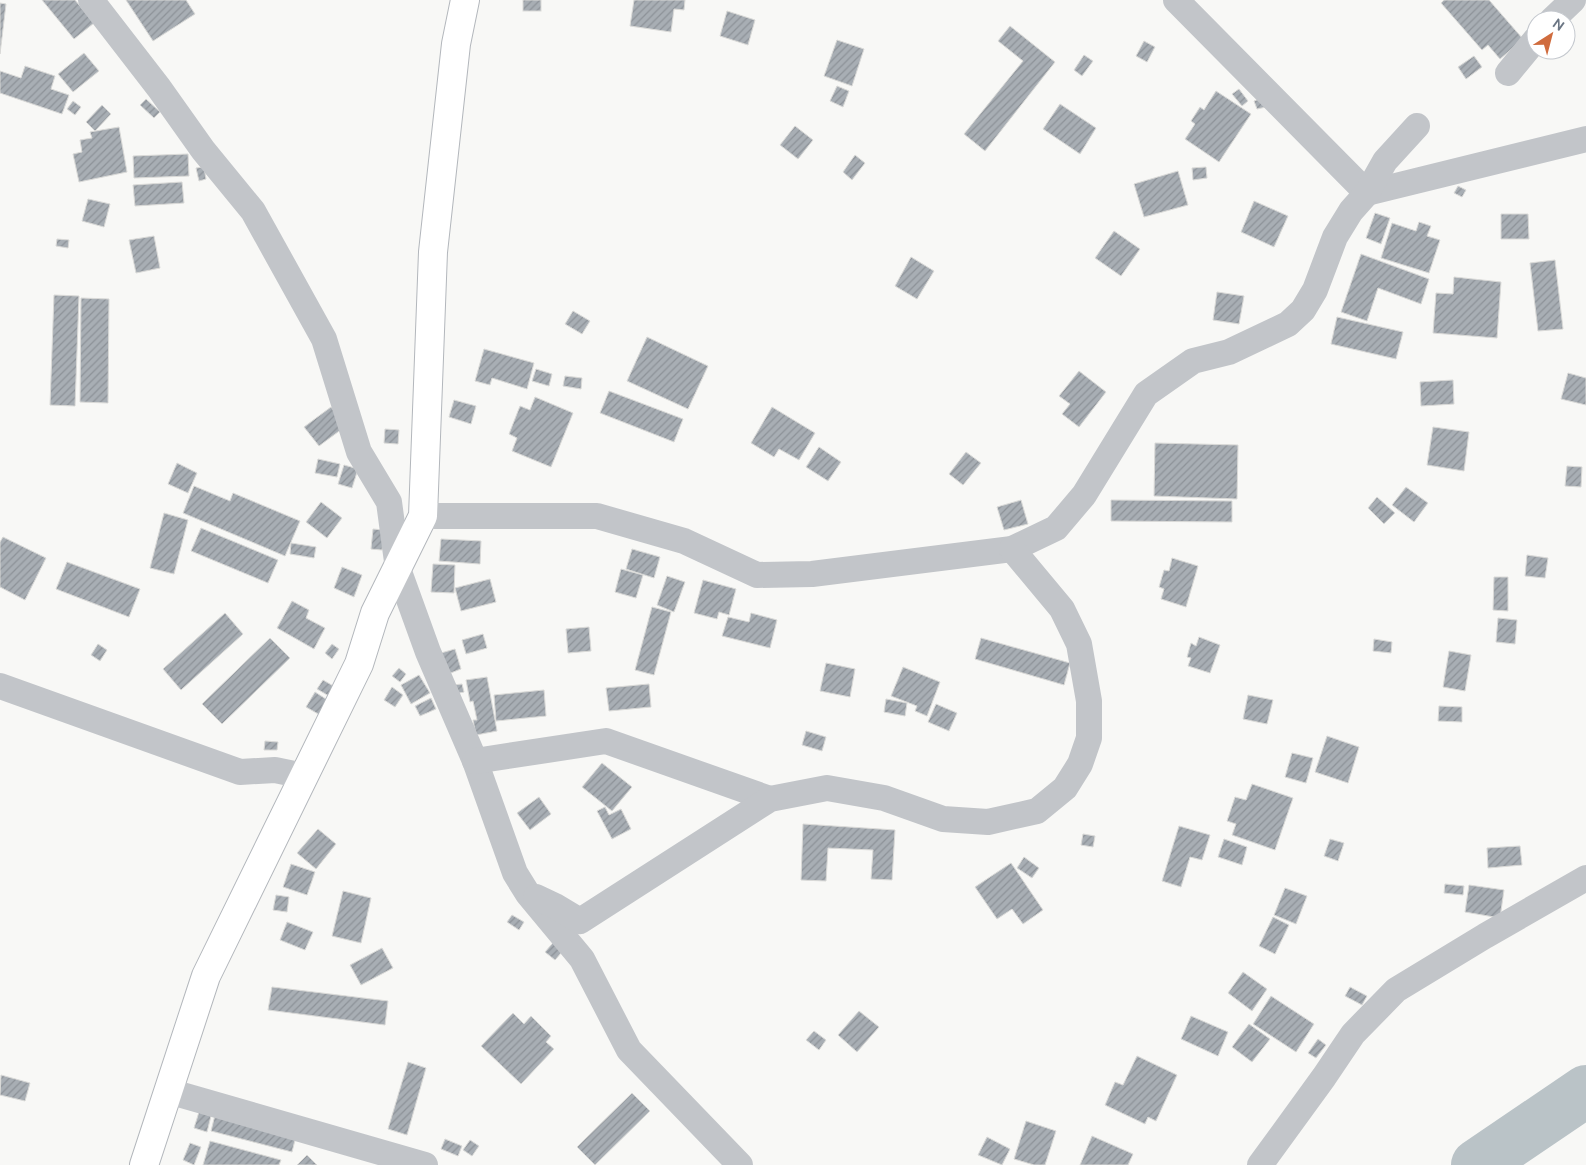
<svg xmlns="http://www.w3.org/2000/svg" width="1586" height="1165" viewBox="0 0 1586 1165" font-family="Ubuntu,sans-serif">
	<defs>
		<pattern id="building-hatch" width="6" height="6" patternUnits="userSpaceOnUse" patternTransform="scale(1.25)"><rect width="6" height="6" fill="#a8aeb4"/><path d="M-1 1l2-2M0 6l6-6M5 7l2-2" fill="none" stroke="#8d9298"/></pattern>
	</defs>
	<rect width="100%" height="100%" fill="#f8f8f6"/>
	<g fill="none" stroke-linecap="round" stroke-linejoin="round">
		<polyline stroke="#bac3c7" stroke-width="52" points="1477,1165 1586,1091"/>
	</g>
	<g fill="url(#building-hatch)" stroke="#dadad8">
		<polygon points="42,0 75,0 94,23 74,39"/>
		<polygon points="126,0 186,0 195,14 153,41"/>
		<rect x="523" y="0" width="18" height="11"/>
		<polygon points="634,0 685,0 684,10 674,9 671,32 630,26"/>
		<polygon points="1444,0 1489,0 1523,39 1500,59 1488,45 1482,50 1441,3"/>
		<polygon points="0,3 6,4 0,54"/>
		<polygon points="727,11 755,20 748,45 720,36"/>
		<polygon points="1010,26 1055,62 985,151 964,134 1023,61 998,41"/>
		<polygon points="837,40 864,49 852,86 824,76"/>
		<polygon points="1144,41 1155,47 1147,62 1136,56"/>
		<polygon points="84,53 99,71 73,92 58,74"/>
		<polygon points="1084,55 1093,61 1082,76 1074,70"/>
		<polygon points="1474,56 1482,67 1466,79 1458,67"/>
		<polygon points="25,66 55,76 51,89 69,95 62,114 0,93 0,71 21,78"/>
		<polygon points="837,86 849,91 843,107 830,101"/>
		<polygon points="1239,89 1248,101 1242,106 1232,94"/>
		<polygon points="1216,91 1251,114 1219,162 1185,139 1195,124 1191,121 1200,107 1204,110"/>
		<polygon points="1262,98 1266,107 1257,109 1254,101"/>
		<polygon points="146,99 160,112 154,118 140,105"/>
		<polygon points="73,101 81,107 75,115 67,109"/>
		<polygon points="1060,104 1096,128 1080,154 1043,129"/>
		<polygon points="102,105 111,114 95,131 86,122"/>
		<polygon points="795,126 813,140 798,159 780,145"/>
		<polygon points="119,127 127,172 79,182 73,154 82,152 80,140 92,138 90,132"/>
		<polygon points="188,154 189,176 134,178 133,156"/>
		<polygon points="855,155 865,163 852,180 843,172"/>
		<polygon points="204,167 206,179 199,181 196,168"/>
		<polygon points="1206,167 1207,178 1193,180 1192,168"/>
		<polygon points="1178,171 1188,205 1144,217 1134,184"/>
		<polygon points="182,182 184,203 135,206 133,185"/>
		<polygon points="1458,186 1466,190 1462,197 1454,193"/>
		<polygon points="88,199 110,204 104,227 82,221"/>
		<polygon points="1254,201 1288,216 1274,247 1241,232"/>
		<polygon points="1375,213 1390,218 1381,244 1366,238"/>
		<polygon points="1501,214 1528,214 1529,239 1501,239"/>
		<polygon points="1419,222 1431,226 1427,236 1440,240 1429,273 1381,258 1392,223 1416,231"/>
		<polygon points="1114,231 1140,249 1121,276 1095,258"/>
		<polygon points="154,236 160,268 136,273 129,240"/>
		<polygon points="57,239 69,240 68,248 56,246"/>
		<polygon points="1361,254 1429,279 1421,304 1378,288 1367,321 1341,312"/>
		<polygon points="911,257 934,271 917,299 895,286"/>
		<polygon points="1555,260 1563,329 1538,331 1530,263"/>
		<polygon points="1454,277 1501,282 1497,338 1433,333 1436,293 1453,294"/>
		<polygon points="1217,292 1244,296 1239,324 1213,320"/>
		<polygon points="54,295 79,296 75,406 50,405"/>
		<polygon points="81,298 109,299 108,403 80,402"/>
		<polygon points="573,311 590,321 582,334 565,324"/>
		<polygon points="1337,317 1403,332 1396,359 1331,344"/>
		<polygon points="647,337 708,366 688,409 627,381"/>
		<polygon points="484,349 534,363 527,389 492,378 490,385 475,381"/>
		<polygon points="536,369 552,374 549,386 532,381"/>
		<polygon points="1079,371 1106,392 1079,427 1062,414 1070,404 1059,396"/>
		<polygon points="1568,373 1586,378 1586,405 1561,399"/>
		<polygon points="565,376 582,378 581,389 563,386"/>
		<polygon points="1453,380 1454,404 1421,406 1420,382"/>
		<polygon points="609,391 683,419 674,442 600,413"/>
		<polygon points="535,397 573,413 551,467 512,451 517,438 509,434 520,406 530,410"/>
		<polygon points="454,400 476,406 471,424 449,417"/>
		<polygon points="331,407 346,426 319,446 304,427"/>
		<polygon points="772,407 815,433 799,460 779,449 774,457 751,443"/>
		<polygon points="1433,427 1469,432 1464,471 1427,465"/>
		<polygon points="385,429 399,430 398,444 384,443"/>
		<polygon points="1155,443 1238,445 1237,499 1154,496"/>
		<polygon points="819,447 841,462 828,481 806,467"/>
		<polygon points="966,452 981,463 963,485 949,474"/>
		<polygon points="318,459 340,464 337,477 315,473"/>
		<polygon points="177,463 197,473 188,493 168,484"/>
		<polygon points="344,465 358,469 352,488 338,484"/>
		<polygon points="1567,466 1582,467 1581,487 1565,486"/>
		<polygon points="194,486 230,501 233,493 300,521 285,556 183,513"/>
		<polygon points="1406,487 1428,503 1414,522 1392,505"/>
		<polygon points="1377,497 1395,513 1384,524 1368,508"/>
		<polygon points="1021,500 1028,524 1004,530 997,507"/>
		<polygon points="1111,500 1232,501 1232,522 1111,521"/>
		<polygon points="321,502 342,518 327,538 306,522"/>
		<polygon points="164,513 188,520 174,574 150,568"/>
		<polygon points="201,528 278,560 268,583 191,551"/>
		<polygon points="373,529 384,530 382,550 371,549"/>
		<polygon points="3,537 46,558 25,600 0,587 0,542"/>
		<polygon points="441,539 481,541 480,564 439,561"/>
		<polygon points="291,543 316,547 314,558 290,554"/>
		<polygon points="632,549 660,557 654,578 626,569"/>
		<polygon points="1527,555 1548,558 1545,578 1525,576"/>
		<polygon points="1172,558 1198,566 1186,607 1161,599 1164,589 1159,587 1164,570 1169,571"/>
		<polygon points="67,562 140,589 129,617 56,589"/>
		<polygon points="433,564 455,565 454,593 431,592"/>
		<polygon points="342,567 362,575 354,597 334,588"/>
		<polygon points="621,569 643,575 636,598 615,592"/>
		<polygon points="667,576 685,582 674,612 657,605"/>
		<polygon points="1494,577 1508,577 1508,611 1493,610"/>
		<polygon points="490,579 496,602 461,611 455,588"/>
		<polygon points="703,580 736,589 729,615 719,612 717,619 694,613"/>
		<polygon points="292,601 309,610 306,618 325,628 314,649 277,628"/>
		<polygon points="652,607 671,612 654,675 635,670"/>
		<polygon points="225,613 243,634 181,690 163,669"/>
		<polygon points="751,613 777,620 770,648 722,636 728,617 749,622"/>
		<polygon points="1498,618 1517,620 1515,644 1496,642"/>
		<polygon points="589,627 591,651 568,653 566,629"/>
		<polygon points="483,634 487,648 466,654 462,640"/>
		<polygon points="1199,637 1220,645 1210,673 1188,666 1191,658 1187,657 1191,643 1196,646"/>
		<polygon points="270,638 290,658 222,724 202,704"/>
		<polygon points="981,638 1070,663 1064,685 975,659"/>
		<polygon points="1374,639 1392,642 1391,653 1373,651"/>
		<polygon points="98,644 107,650 100,661 91,655"/>
		<polygon points="332,644 339,649 332,659 325,653"/>
		<polygon points="455,649 461,669 448,674 441,653"/>
		<polygon points="1449,651 1471,655 1465,691 1443,687"/>
		<polygon points="826,663 855,669 850,697 820,691"/>
		<polygon points="903,667 940,682 927,716 915,711 917,706 891,696"/>
		<polygon points="399,668 406,674 400,682 392,676"/>
		<polygon points="419,675 430,693 411,704 401,685"/>
		<polygon points="487,677 497,731 476,735 473,720 477,720 473,701 470,702 466,680"/>
		<polygon points="323,680 335,687 329,696 317,689"/>
		<polygon points="462,684 464,692 454,694 453,685"/>
		<polygon points="649,684 651,707 609,711 606,688"/>
		<polygon points="392,687 403,695 395,707 384,700"/>
		<polygon points="544,690 546,716 496,721 494,695"/>
		<polygon points="315,692 329,701 320,715 306,707"/>
		<polygon points="1248,695 1273,700 1267,724 1243,719"/>
		<polygon points="431,698 436,709 420,716 415,706"/>
		<polygon points="886,699 907,703 905,716 884,712"/>
		<polygon points="936,704 957,713 949,731 928,722"/>
		<polygon points="1439,706 1462,707 1462,722 1438,721"/>
		<polygon points="806,731 826,737 822,751 802,745"/>
		<polygon points="1327,736 1359,747 1348,783 1315,772"/>
		<polygon points="265,741 278,742 277,750 264,750"/>
		<polygon points="1292,753 1313,758 1306,783 1285,777"/>
		<polygon points="602,763 632,787 612,811 582,787"/>
		<polygon points="1252,784 1293,798 1275,850 1232,835 1236,824 1227,821 1235,797 1246,800"/>
		<polygon points="539,797 551,814 530,830 517,813"/>
		<polygon points="605,807 609,815 621,809 631,829 612,839 597,811"/>
		<polygon points="803,824 895,830 892,880 871,879 873,850 828,848 826,881 801,880"/>
		<polygon points="1179,826 1210,835 1202,860 1190,857 1181,887 1162,881"/>
		<polygon points="318,829 336,844 316,869 297,853"/>
		<polygon points="1083,834 1095,836 1093,847 1081,845"/>
		<polygon points="1224,839 1247,847 1242,865 1218,857"/>
		<polygon points="1330,839 1344,843 1338,861 1324,856"/>
		<polygon points="1520,846 1522,865 1488,868 1487,848"/>
		<polygon points="1024,857 1039,868 1032,878 1017,868"/>
		<polygon points="1011,863 1043,910 1023,924 1012,909 997,919 975,887"/>
		<polygon points="291,864 315,872 307,895 283,887"/>
		<polygon points="1445,884 1464,886 1463,895 1444,893"/>
		<polygon points="1469,885 1504,890 1500,918 1465,912"/>
		<polygon points="1285,888 1307,896 1296,924 1274,915"/>
		<polygon points="343,891 371,898 361,943 332,936"/>
		<polygon points="276,895 289,897 287,912 273,910"/>
		<polygon points="512,915 524,922 519,930 507,922"/>
		<polygon points="1273,917 1289,925 1275,954 1259,946"/>
		<polygon points="287,922 313,932 305,950 280,940"/>
		<polygon points="558,937 567,946 555,960 545,952"/>
		<polygon points="382,948 393,968 361,985 350,965"/>
		<polygon points="1243,972 1267,989 1252,1011 1228,993"/>
		<polygon points="272,987 388,1001 385,1025 268,1010"/>
		<polygon points="1350,987 1367,996 1362,1005 1345,996"/>
		<polygon points="1271,996 1314,1024 1296,1052 1253,1024"/>
		<polygon points="859,1011 879,1027 857,1052 838,1035"/>
		<polygon points="513,1013 524,1024 531,1016 551,1036 546,1042 554,1049 521,1084 481,1046"/>
		<polygon points="1191,1016 1228,1032 1218,1056 1181,1039"/>
		<polygon points="1249,1024 1270,1039 1252,1062 1232,1047"/>
		<polygon points="814,1031 826,1040 819,1050 806,1040"/>
		<polygon points="1318,1039 1326,1045 1316,1058 1308,1053"/>
		<polygon points="1137,1056 1177,1075 1156,1121 1148,1117 1145,1124 1105,1105 1115,1082 1123,1085"/>
		<polygon points="408,1062 426,1068 407,1135 388,1129"/>
		<polygon points="1,1075 30,1083 25,1101 0,1095"/>
		<polygon points="632,1093 650,1111 595,1165 577,1147"/>
		<polygon points="216,1111 297,1132 292,1152 211,1131"/>
		<polygon points="199,1112 211,1116 207,1132 194,1128"/>
		<polygon points="1026,1121 1056,1131 1045,1165 1034,1165 1014,1159"/>
		<polygon points="1092,1136 1133,1154 1128,1165 1080,1165"/>
		<polygon points="987,1137 1010,1149 1002,1165 978,1155"/>
		<polygon points="445,1139 462,1146 458,1156 441,1149"/>
		<polygon points="470,1140 479,1146 472,1156 463,1150"/>
		<polygon points="210,1141 281,1160 279,1165 203,1165"/>
		<polygon points="190,1143 201,1147 194,1165 183,1160"/>
		<polygon points="307,1155 317,1165 297,1165"/>
	</g>
	<g fill="none" stroke-linecap="round" stroke-linejoin="round">
		<defs>
			<polyline id="secondary" points="144,1165 206,976 359,664 375,613 423,516 433,252 456,44 465,0"/>
		</defs>
		<use href="#secondary" stroke="#b3b7bc" stroke-width="30"/>
		<g stroke="#c2c5c9" stroke-width="26">
			<polyline points="91,0 159,88 203,150 253,211 324,339 359,452 389,502 398,569 428,652 475,761 515,873 528,894 582,959 629,1050 740,1165"/>
			<polyline points="1176,0 1367,193"/>
			<polyline points="1552,20 1573,0"/>
			<polyline points="1508,73 1536,39"/>
			<polyline points="1367,193 1586,139"/>
			<polyline points="423,516 597,516 684,541 757,575 812,574 1012,549 1056,528 1084,495 1146,394 1193,361 1229,352 1288,324 1303,310 1315,290 1335,237 1351,211 1367,193 1385,161 1417,126"/>
			<polyline points="0,686 240,772 275,770 304,776"/>
			<polyline points="475,761 606,741 770,799"/>
			<polyline points="536,897 555,906 580,921 770,799 827,788 884,798 943,819 988,822 1037,811 1065,788 1080,764 1089,738 1089,701 1079,644 1062,609 1012,549"/>
			<polyline points="168,1091 425,1165"/>
			<polyline points="1260,1165 1324,1077 1353,1034 1396,990 1485,936 1586,878"/>
		</g>
		<use href="#secondary" stroke="#fff" stroke-width="28"/>
	</g>
	<g transform="translate(1551 35) rotate(36)"><circle r="24" fill="#ffffff" stroke="#c4c8ce"/>
	<path d="M0-4L9 19L0 12L-9 19Z" fill="#d06c3e"/>
	<text y="-8" font-size="14" font-weight="bold" text-anchor="middle" fill="#6b7684">N</text>
	</g>
</svg>
